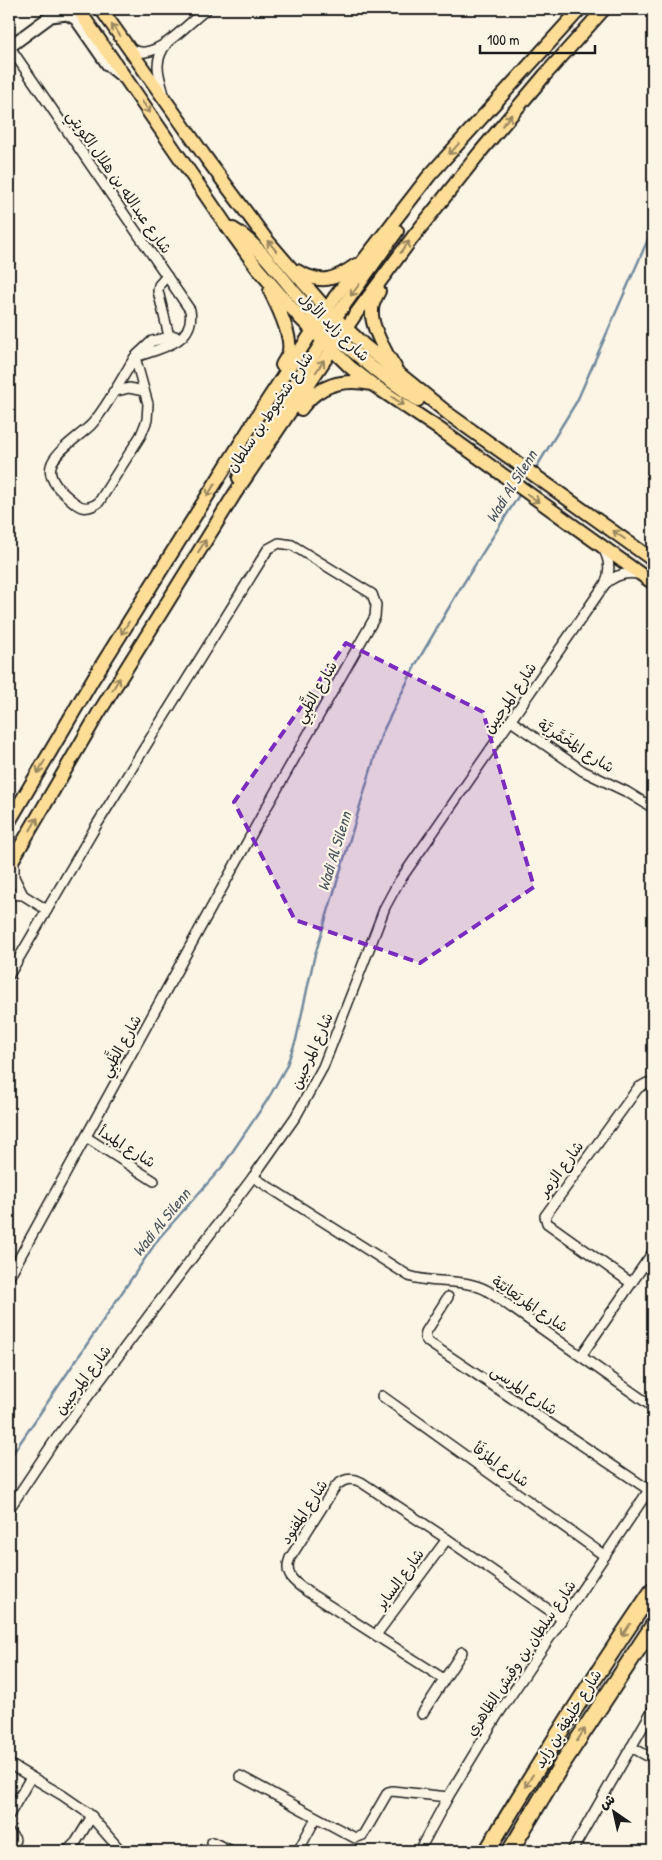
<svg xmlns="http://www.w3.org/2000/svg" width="662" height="1860" viewBox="0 0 662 1860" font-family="'Patrick Hand','Playpen Sans Arabic',sans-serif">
	<rect width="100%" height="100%" fill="#fcf5e5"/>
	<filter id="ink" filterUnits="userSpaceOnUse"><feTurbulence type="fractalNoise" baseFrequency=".02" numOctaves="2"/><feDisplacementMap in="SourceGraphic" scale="10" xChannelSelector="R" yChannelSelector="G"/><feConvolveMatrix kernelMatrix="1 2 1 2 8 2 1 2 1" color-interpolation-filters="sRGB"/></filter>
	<g filter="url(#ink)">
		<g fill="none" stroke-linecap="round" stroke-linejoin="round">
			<g stroke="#738b9f" stroke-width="2.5">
				<polyline points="534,471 577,401 653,228"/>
				<polyline points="9,1459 159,1238 222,1167 268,1099 286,1067 296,1040 314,958 382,733 416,664 458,592 521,492"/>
			</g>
			<defs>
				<g id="street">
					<path d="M9,46L190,310C196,343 158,349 135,357"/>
					<path d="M129,49C134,50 140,53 145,52C166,50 190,21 207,9"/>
					<path d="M164,94C158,73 153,61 167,43"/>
					<polyline points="167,276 159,285 158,291 169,336"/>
					<polyline points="137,355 152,341 175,336"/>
					<path d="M135,357L148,404L147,420L141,435L99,502C91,508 83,510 75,503C64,494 47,481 51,466C54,452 81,435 91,425C106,409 123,376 135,357Z"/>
					<polyline points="113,392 129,388 144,391"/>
					<path d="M605,584C615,575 627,571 641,575"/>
					<polyline points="511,721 583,771 627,792 653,808"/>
					<polyline points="14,860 14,877 23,895"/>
					<polyline points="9,894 23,895 47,910"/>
					<polyline points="9,975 96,826 268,549 279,543 292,545 372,594 376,605 375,617 261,817 9,1277"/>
					<polyline points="86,1137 154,1181"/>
					<path d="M253,1177L409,1276C435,1285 463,1277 488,1291L653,1407"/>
					<polyline points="631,1283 547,1223 545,1216 638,1088 647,1083 653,1085"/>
					<polyline points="448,1297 426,1332 425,1338 428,1342 649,1490"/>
					<polyline points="581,1356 653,1252"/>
					<polyline points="382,1396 605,1556"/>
					<path d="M9,1509L53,1443L253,1177L296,1116L323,1067L374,936L385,907L398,883L605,584C611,571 610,559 602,547"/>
					<polyline points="376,1635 447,1539"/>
					<path d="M444,1679L308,1592C295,1583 283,1575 290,1558L335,1487C343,1479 351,1477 361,1482L447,1539L562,1619"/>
					<polyline points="422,1714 462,1652"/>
					<polyline points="631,1747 653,1759"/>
					<polyline points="9,1764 62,1795 88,1813 121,1851"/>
					<polyline points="240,1776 355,1838 363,1835 388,1792 392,1791 448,1797"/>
					<polyline points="9,1815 31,1777"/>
					<polyline points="9,1833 15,1839 12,1851"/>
					<polyline points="212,1842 232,1851"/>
					<polyline points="67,1851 76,1842 92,1816"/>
					<polyline points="298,1851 316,1818"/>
					<polyline points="419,1851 448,1797 497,1716 653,1484"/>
					<polyline points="572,1851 653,1709"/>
				</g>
				<polyline id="secondary" points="9,47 51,16 67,14 76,19 108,65 123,77"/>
				<g id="primary">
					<polyline points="78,9 226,225 258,269 301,319 350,367 372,384 442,431 653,583"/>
					<polyline points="101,9 206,158 266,239 327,310 365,346 450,415 653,560"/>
					<path d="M233,229C259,244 281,277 301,300C308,309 316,320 326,325"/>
					<path d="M297,271C321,285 335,280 356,265"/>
					<path d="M270,291C277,305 292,335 289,351C288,356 284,361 282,365"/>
					<path d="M379,291C376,297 372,303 372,310C370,325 386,354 395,367"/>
					<polyline points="332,325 335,318 397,231"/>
					<polyline points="333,335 374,369 418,400"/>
					<path d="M301,409C318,385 343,378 371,384"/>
					<polyline points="239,478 252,450 323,341 328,326 327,310"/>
					<polyline points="9,822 93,679 263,407 335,297 429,176 580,9"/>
					<polyline points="9,866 98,714 234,495 355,315 413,237 481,151 545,75 604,9"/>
				</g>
				<g id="highway">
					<path d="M487,1851C540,1762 595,1675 653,1590"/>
					<polyline points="510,1851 562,1764 653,1626"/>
				</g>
			</defs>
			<use href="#street" stroke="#1c1c1c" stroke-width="12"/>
			<use href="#secondary" stroke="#1c1c1c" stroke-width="15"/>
			<use href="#primary" stroke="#1c1c1c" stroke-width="16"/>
			<use href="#highway" stroke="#1c1c1c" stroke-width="19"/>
			<use href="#street" stroke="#fcf5e5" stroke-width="9"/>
			<use href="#secondary" stroke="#fcf5e5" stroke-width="11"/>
			<use href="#primary" stroke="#fedd96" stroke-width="12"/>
			<use href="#highway" stroke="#fedd96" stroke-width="15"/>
		</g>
		<defs><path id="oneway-shaft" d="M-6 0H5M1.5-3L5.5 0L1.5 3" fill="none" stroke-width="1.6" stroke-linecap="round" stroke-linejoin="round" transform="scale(1.25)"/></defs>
		<g stroke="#98865f">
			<use href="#oneway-shaft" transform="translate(116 30) rotate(-127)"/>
			<use href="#oneway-shaft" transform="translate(146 107) rotate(56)"/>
			<use href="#oneway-shaft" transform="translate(507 120) rotate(-50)"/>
			<use href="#oneway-shaft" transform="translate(454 149) rotate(132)"/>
			<use href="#oneway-shaft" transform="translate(272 246) rotate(-130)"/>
			<use href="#oneway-shaft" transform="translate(405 247) rotate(-53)"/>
			<use href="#oneway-shaft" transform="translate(355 290) rotate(127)"/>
			<use href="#oneway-shaft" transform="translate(320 366) rotate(-56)"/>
			<use href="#oneway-shaft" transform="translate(398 401) rotate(34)"/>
			<use href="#oneway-shaft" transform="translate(211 490) rotate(122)"/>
			<use href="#oneway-shaft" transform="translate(533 498) rotate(35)"/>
			<use href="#oneway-shaft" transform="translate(619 535) rotate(-145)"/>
			<use href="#oneway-shaft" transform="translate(202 546) rotate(-58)"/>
			<use href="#oneway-shaft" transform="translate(125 628) rotate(122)"/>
			<use href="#oneway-shaft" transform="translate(116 684) rotate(-58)"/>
			<use href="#oneway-shaft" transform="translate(41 767) rotate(120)"/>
			<use href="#oneway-shaft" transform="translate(34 824) rotate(-60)"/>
			<use href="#oneway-shaft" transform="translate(626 1630) rotate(124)"/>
			<use href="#oneway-shaft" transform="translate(581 1735) rotate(-57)"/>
			<use href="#oneway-shaft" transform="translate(529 1781) rotate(121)"/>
		</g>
	</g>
	<path fill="#7b2cbf" fill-opacity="0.2" stroke="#7b2cbf" stroke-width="4" stroke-dasharray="10 6" stroke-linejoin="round" d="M346,643L483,712L534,887L420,963L295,920L234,802Z"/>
	<g text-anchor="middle" stroke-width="4.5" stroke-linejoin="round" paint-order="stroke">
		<g font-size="15" fill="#1c1c1c" stroke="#fcf5e5">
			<text transform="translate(119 182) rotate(55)" y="5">شارع عبدالله بن هلال الكويتي</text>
			<text transform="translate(334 327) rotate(44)" y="5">شارع زايد الأول</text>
			<text transform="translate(270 412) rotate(-56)" y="5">شارع شخبوط بن سلطان</text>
			<text transform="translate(316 692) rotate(-60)" y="5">شارع الظَّبِي</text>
			<text transform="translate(510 698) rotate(-56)" y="5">شارع المرحبين</text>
			<text transform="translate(576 746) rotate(32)" y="5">شارع المْخَمَّرِيَّة</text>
			<text transform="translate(121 1046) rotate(-61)" y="5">شارع الظَّبِي</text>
			<text transform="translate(312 1051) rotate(-66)" y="5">شارع المرحبين</text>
			<text transform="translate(127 1147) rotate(32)" y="5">شارع المبدأ</text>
			<text transform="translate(561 1169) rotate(-54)" y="5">شارع الزمر</text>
			<text transform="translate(530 1304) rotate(34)" y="5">شارع المَربَعانِيّة</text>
			<text transform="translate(83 1380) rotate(-53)" y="5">شارع المرحبين</text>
			<text transform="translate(524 1390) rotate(34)" y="5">شارع المرسى</text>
			<text transform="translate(501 1465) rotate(35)" y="5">شارع المرْفَأ</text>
			<text transform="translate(304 1512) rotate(-57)" y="5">شارع المفنود</text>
			<text transform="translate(400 1579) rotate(-54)" y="5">شارع الساير</text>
			<text transform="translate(521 1658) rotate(-56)" y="5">شارع سلطان بن وقيش الظاهري</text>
			<text transform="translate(568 1719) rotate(-58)" y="5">شارع خليفة بن زايد</text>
		</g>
		<g font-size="16" font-style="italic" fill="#48545e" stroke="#fcf5e5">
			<text transform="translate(511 486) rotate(-58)" y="6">Wadi Al Silenn</text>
			<text transform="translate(334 851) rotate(-73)" y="6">Wadi Al Silenn</text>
			<text transform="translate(161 1222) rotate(-51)" y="6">Wadi Al Silenn</text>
		</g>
	</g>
	<rect width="662" height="1860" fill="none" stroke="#fcf5e5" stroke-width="30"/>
	<rect x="15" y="15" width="632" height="1830" fill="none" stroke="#1c1c1c" stroke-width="2" filter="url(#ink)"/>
	<g transform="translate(614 1812) rotate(326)" stroke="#fcf5e5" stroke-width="4" paint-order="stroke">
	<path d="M0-4L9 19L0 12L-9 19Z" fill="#1c1c1c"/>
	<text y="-8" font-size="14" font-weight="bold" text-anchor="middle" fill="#1c1c1c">ش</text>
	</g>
	<path d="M480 45v8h115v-8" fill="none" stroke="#1c1c1c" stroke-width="2.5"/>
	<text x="487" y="45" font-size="15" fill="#1c1c1c" stroke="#fcf5e5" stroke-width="4" paint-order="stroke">100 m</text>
</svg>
